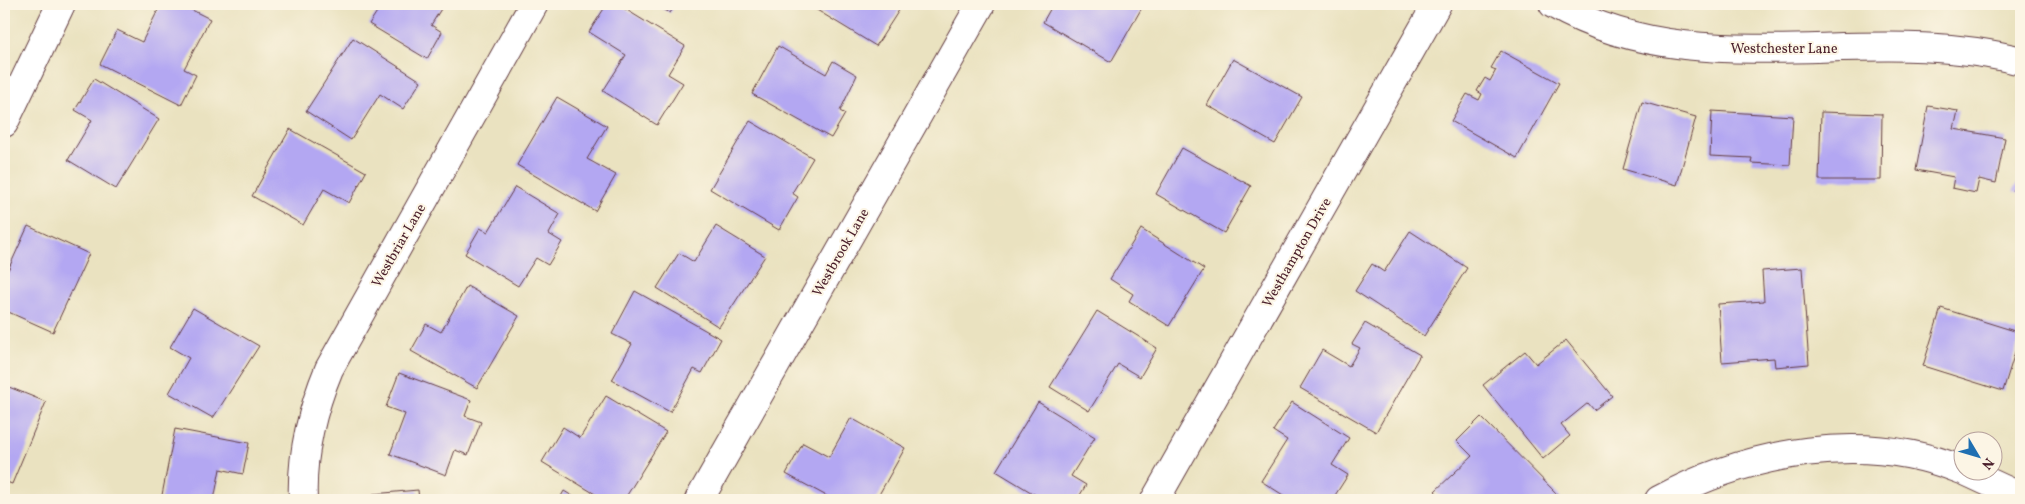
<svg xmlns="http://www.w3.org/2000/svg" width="2025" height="504" viewBox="0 0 2025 504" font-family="Vollkorn,serif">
	<rect width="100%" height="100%" fill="#fcf5e5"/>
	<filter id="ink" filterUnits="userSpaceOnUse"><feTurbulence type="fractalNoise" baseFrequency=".02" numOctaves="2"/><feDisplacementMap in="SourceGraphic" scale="10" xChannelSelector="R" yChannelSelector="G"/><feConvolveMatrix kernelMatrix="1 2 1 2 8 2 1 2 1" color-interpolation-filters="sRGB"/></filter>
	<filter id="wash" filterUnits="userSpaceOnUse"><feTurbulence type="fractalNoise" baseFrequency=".0096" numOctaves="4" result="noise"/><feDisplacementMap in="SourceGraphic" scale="20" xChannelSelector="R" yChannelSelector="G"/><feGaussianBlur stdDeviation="1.12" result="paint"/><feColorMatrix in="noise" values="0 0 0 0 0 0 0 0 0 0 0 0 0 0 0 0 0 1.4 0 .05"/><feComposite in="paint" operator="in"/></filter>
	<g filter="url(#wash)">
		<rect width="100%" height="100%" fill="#eae2c0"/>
		<g id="blocks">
			<g fill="#b3a7f2">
				<polygon points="161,4 180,4 210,19 184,69 196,75 181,105 100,64 117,30 142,42"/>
				<polygon points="382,4 444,4 431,25 442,32 427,59 369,24"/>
				<polygon points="607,4 617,4 685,46 668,74 683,83 657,125 603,91 626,55 589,32"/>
				<polygon points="655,4 676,4 670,13"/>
				<polygon points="807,4 903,4 876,46"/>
				<polygon points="1053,4 1144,4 1111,62 1043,22"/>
				<polygon points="353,38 421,81 403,109 380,94 351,140 306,111"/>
				<polygon points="778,46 826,74 833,61 857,75 840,111 845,114 831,138 752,94"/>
				<polygon points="1501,51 1559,83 1517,158 1451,121 1467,94 1479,100 1482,94 1477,91 1485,78 1490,81 1496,70 1491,68"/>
				<polygon points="1233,59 1302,97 1275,144 1207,105"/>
				<polygon points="94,79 159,119 116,189 68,160 92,120 75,110"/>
				<polygon points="557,97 607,126 587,159 616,175 595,211 517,165"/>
				<polygon points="1642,102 1696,117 1677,185 1623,169"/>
				<polygon points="1928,106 1958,111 1954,129 2005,138 1996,183 1979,179 1976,193 1952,188 1954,177 1916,170"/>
				<polygon points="1712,111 1793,116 1790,165 1751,163 1752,158 1710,156"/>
				<polygon points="1821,112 1882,114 1881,180 1819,180"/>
				<polygon points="750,121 813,158 792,193 798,197 779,230 710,189"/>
				<polygon points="290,129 366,172 349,203 324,189 303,225 252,196"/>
				<polygon points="1182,148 1251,186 1224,233 1156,194"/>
				<polygon points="2021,178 2021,195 2013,191"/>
				<polygon points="515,187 560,214 549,234 562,242 548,265 536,258 518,286 465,254 480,228 488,232"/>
				<polygon points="28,226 89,254 53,332 4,310 4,269 8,270"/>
				<polygon points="716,226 765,256 719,327 657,288 679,253 694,262"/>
				<polygon points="1141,229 1204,269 1169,326 1129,301 1133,294 1110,279"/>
				<polygon points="1410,231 1467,268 1424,336 1355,291 1372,264 1384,272"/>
				<polygon points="1802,268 1809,364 1775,367 1774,358 1722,362 1718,304 1764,301 1762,271"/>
				<polygon points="467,286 519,316 477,388 411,351 426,324 441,332"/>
				<polygon points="635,291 721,339 702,373 694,369 670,412 612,380 632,344 612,334"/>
				<polygon points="193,308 259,346 213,418 169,393 189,358 170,347"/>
				<polygon points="1941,308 2021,333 2003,391 1923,366"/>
				<polygon points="1097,311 1157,348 1140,377 1118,364 1089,411 1050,387"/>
				<polygon points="1365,323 1420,355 1376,432 1300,388 1322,350 1349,366 1360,348 1352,344"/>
				<polygon points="1566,340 1612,396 1594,410 1588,403 1561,425 1570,436 1543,459 1483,385 1525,351 1536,364"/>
				<polygon points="399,373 471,400 465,416 481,422 468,455 455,450 446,475 390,454 405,414 386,407"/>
				<polygon points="4,385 46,402 12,484 4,481"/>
				<polygon points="606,396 666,432 624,500 605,500 542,462 563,427 580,438"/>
				<polygon points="1038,402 1095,437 1071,476 1086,485 1077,500 1044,500 996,471"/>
				<polygon points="1292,402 1349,438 1332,465 1348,475 1332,500 1291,500 1261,481 1287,440 1273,431"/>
				<polygon points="1481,417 1561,498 1560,500 1444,500 1435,491 1472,456 1457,441"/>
				<polygon points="851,418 905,448 876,500 834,500 786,474 803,443 829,457"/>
				<polygon points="175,429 249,443 243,474 220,469 214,500 161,500"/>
				<polygon points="418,490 419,500 374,500 373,494"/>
				<polygon points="564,491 579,500 559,500"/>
			</g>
		</g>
	</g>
	<g filter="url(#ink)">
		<use href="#blocks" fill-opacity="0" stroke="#623c41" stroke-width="1"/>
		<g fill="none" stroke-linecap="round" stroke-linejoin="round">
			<defs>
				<g id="street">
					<path d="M1553,4C1698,88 1868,20 2021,61"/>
					<polyline points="4,123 61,4"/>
					<polyline points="1967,472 2021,497"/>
					<path d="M303,500C301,455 312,410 329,369L534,4"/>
					<polyline points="699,500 981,4"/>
					<polyline points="1155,500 1437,4"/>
					<path d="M1659,500C1749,451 1865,430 1962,470"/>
				</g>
			</defs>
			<use href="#street" stroke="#623c41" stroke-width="30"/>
			<use href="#street" stroke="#fff" stroke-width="28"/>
		</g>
	</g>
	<g text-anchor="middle" stroke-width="4" stroke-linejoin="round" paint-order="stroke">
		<g font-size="14" fill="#4a1f2b" stroke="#fcf5e5">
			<text x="1784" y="53">Westchester Lane</text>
			<text transform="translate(398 245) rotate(-60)" y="5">Westbriar Lane</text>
			<text transform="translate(840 252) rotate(-60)" y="5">Westbrook Lane</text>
			<text transform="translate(1296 252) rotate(-60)" y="5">Westhampton Drive</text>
		</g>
	</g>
	<rect width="2025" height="504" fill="none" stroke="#fcf5e5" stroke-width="20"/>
	<g transform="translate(1978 456) rotate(128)"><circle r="24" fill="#fcf5e5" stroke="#b59f9b"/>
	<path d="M0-4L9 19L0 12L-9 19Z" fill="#1f6fb2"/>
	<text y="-8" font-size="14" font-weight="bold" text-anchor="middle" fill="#4a1f2b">N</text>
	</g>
</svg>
